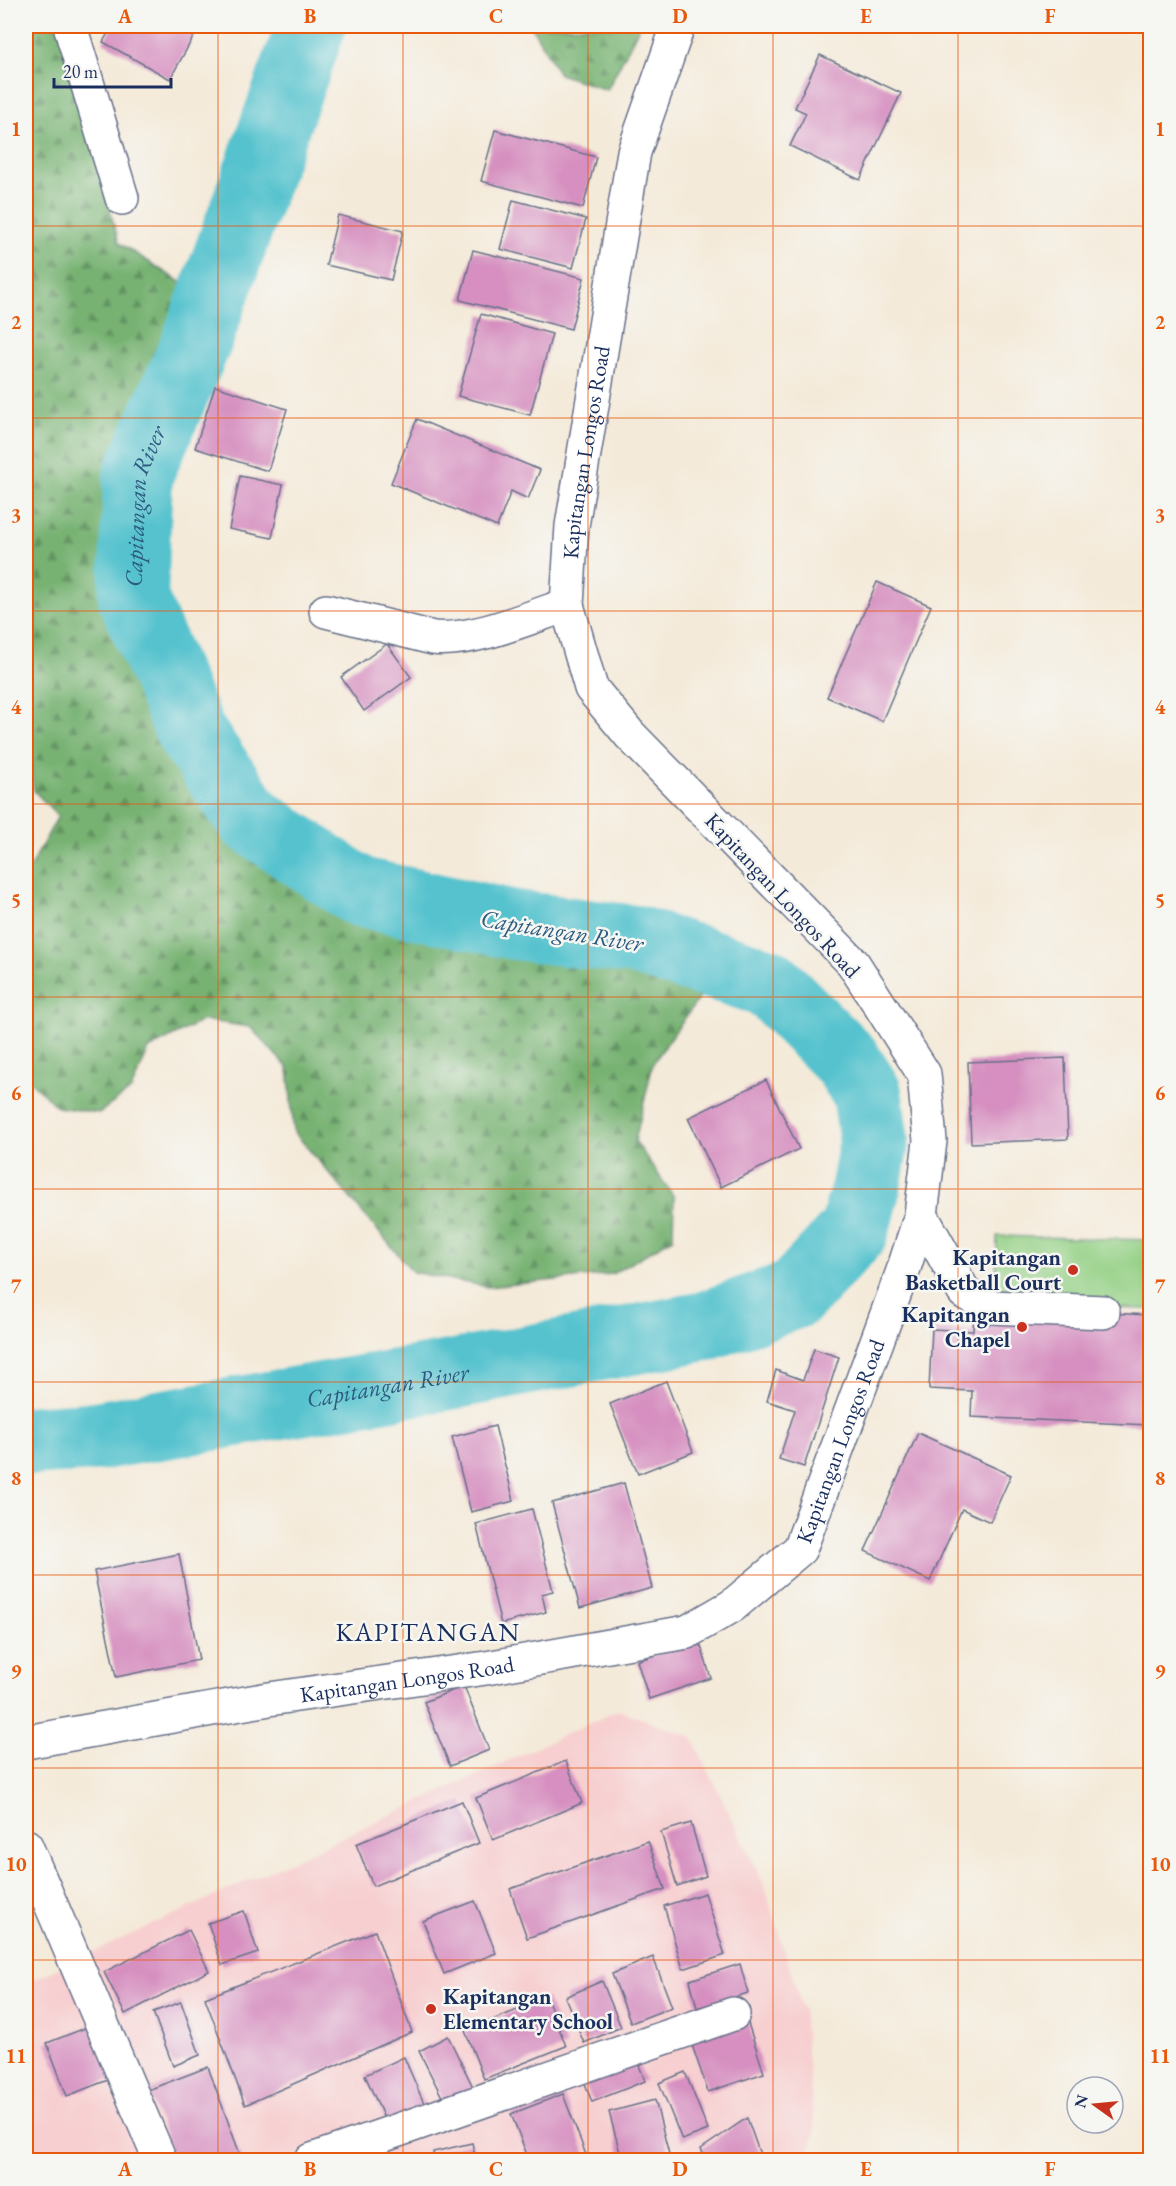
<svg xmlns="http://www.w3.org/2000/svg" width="1176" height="2186" viewBox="0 0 1176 2186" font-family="'EB Garamond',serif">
	<defs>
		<pattern id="forest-firs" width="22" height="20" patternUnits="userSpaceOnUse" patternTransform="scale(1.5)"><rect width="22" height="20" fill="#77b272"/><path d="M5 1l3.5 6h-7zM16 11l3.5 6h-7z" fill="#619161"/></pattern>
	</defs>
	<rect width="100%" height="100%" fill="#f6f6f2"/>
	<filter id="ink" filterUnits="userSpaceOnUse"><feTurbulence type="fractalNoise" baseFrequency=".0167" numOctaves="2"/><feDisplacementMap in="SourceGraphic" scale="12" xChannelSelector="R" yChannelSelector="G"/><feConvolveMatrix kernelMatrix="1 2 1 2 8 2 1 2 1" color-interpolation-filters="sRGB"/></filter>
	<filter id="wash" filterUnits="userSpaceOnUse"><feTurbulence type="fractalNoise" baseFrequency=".008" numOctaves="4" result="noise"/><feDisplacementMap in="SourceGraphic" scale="24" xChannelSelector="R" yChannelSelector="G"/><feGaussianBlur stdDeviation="1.35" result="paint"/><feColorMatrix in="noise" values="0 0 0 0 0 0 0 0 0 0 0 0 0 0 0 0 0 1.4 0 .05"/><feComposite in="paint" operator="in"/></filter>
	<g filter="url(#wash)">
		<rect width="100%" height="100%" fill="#f4ead9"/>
		<polygon fill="#f7cfd0" points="618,1710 692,1737 765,1887 803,2011 815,2134 805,2160 41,2160 26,2158 26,1983"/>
		<polygon fill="#94d085" stroke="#588072" stroke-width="1.5" points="997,1236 1150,1240 1150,1309 995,1306"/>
		<g fill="url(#forest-firs)" stroke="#497068" stroke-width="1.5">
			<polygon points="26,26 59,26 119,243 185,285 172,446 148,584 179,719 287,833 532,932 686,953 707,987 653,1063 635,1141 674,1197 673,1238 612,1274 488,1287 413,1272 294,1132 288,1068 250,1027 203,1020 149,1049 131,1090 99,1113 57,1107 26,1077 26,875 58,816 34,791 26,729"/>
			<polygon points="531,26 640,26 607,90 559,74"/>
		</g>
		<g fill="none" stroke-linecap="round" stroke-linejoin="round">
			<path stroke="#55c2ce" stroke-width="70" id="s1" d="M26,1441L90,1437L461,1373L705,1326L795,1294L854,1231L866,1186L874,1142L867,1093L846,1060L769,983L635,940L515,925L360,892L251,819L191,733L133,598L138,475L197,341L311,26"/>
		</g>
		<g id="blocks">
			<g fill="#d68fc0">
				<polygon points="112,26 179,26 195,34 170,79 103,42"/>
				<polygon points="820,55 901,93 860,180 790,146 806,113 795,108"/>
				<polygon points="495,130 596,157 583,208 481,181"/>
				<polygon points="513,200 586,219 573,268 500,249"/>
				<polygon points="338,215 403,231 391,280 326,265"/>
				<polygon points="473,250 584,278 571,329 460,300"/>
				<polygon points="481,314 552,334 530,415 458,396"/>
				<polygon points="215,386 287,409 268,471 195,448"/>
				<polygon points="417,419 540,470 528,499 511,491 497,527 391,483"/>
				<polygon points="240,476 283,485 272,538 229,529"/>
				<polygon points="877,582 931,606 882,721 827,697"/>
				<polygon points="387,644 411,677 364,711 341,677"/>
				<polygon points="1065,1058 1068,1139 971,1143 968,1062"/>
				<polygon points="766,1080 799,1149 721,1187 688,1118"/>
				<polygon points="974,1307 1150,1315 1150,1425 971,1417 972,1391 929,1389 932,1329 973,1331"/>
				<polygon points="814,1349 839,1357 804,1467 779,1459 795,1410 767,1401 776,1370 803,1380"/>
				<polygon points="666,1381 693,1452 638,1474 610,1404"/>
				<polygon points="495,1426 514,1501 471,1512 452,1437"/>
				<polygon points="918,1433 1011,1475 990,1522 962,1509 930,1581 865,1551"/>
				<polygon points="624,1483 652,1588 580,1608 552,1503"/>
				<polygon points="532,1509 553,1591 542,1594 546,1612 501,1624 476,1524"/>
				<polygon points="179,1554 199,1660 116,1677 94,1571"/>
				<polygon points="699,1640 711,1678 649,1699 637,1661"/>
				<polygon points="464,1686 489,1750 450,1766 424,1702"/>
				<polygon points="566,1761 582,1803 493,1840 476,1798"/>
				<polygon points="462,1801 479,1843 373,1886 356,1844"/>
				<polygon points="691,1823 706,1876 677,1886 661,1832"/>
				<polygon points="648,1841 665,1889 527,1938 510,1889"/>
				<polygon points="705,1893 725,1955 683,1969 664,1906"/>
				<polygon points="475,1901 496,1953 444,1974 423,1921"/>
				<polygon points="244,1911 258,1953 222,1965 208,1923"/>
				<polygon points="189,1930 209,1971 125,2014 104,1972"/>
				<polygon points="375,1931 412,2032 245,2105 205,1998"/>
				<polygon points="653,1957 672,2007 631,2023 612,1974"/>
				<polygon points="740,1964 748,1993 697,2008 690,1980"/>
				<polygon points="602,1981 621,2027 584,2043 565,1997"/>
				<polygon points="547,1998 566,2046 484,2079 465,2031"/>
				<polygon points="181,2002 200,2055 173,2066 153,2012"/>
				<polygon points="747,2020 764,2073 708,2092 690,2039"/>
				<polygon points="98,2023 118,2076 67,2096 47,2043"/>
				<polygon points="448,2036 474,2089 445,2103 419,2051"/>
				<polygon points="404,2057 426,2108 387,2125 365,2075"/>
				<polygon points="636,2057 645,2081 592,2102 583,2078"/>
				<polygon points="208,2067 242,2160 174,2160 148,2090"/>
				<polygon points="685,2072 708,2130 682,2140 659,2083"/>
				<polygon points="563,2094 586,2155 572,2160 529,2160 511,2114"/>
				<polygon points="655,2100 670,2158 660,2160 622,2160 609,2112"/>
				<polygon points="747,2118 762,2160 706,2160 701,2149"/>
				<polygon points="472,2143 476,2160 434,2160 433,2152"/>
			</g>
		</g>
	</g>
	<g filter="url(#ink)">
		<use href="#blocks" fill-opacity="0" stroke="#677089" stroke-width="1.5"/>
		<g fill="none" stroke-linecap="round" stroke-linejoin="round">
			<defs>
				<g id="minor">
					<polyline points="70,26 122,198"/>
					<path d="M326,611L433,638C474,642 527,618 567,605"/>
					<polyline points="921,1215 964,1292 979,1301 992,1307 1103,1312"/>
					<path id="s2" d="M26,1742L269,1699L486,1668L687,1632L732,1606L800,1549L903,1271L921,1215L930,1141L924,1074L853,963L630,735L591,688L567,605L572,526L634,152L678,26"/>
					<polyline points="26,1846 160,2160"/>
					<polyline points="312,2160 733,2014"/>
				</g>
			</defs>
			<use href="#minor" stroke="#677089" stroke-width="36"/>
			<use href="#minor" stroke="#fff" stroke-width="33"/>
		</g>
	</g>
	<path fill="none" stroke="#e8590c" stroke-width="1.5" stroke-opacity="0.55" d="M218,26V2160M403,26V2160M588,26V2160M773,26V2160M958,26V2160M26,226H1150M26,418H1150M26,611H1150M26,804H1150M26,997H1150M26,1189H1150M26,1382H1150M26,1575H1150M26,1768H1150M26,1960H1150"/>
	<g fill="#c8321e" stroke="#f6f6f2" stroke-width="2">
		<circle cx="1073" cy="1270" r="6"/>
		<circle cx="1022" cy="1327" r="6"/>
		<circle cx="431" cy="2009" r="6"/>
	</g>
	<g text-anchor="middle" stroke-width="5" stroke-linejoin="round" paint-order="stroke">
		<g font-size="22" fill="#1b2f5e" stroke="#f6f6f2">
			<text dy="8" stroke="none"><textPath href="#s2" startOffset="2060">Kapitangan Longos Road</textPath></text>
			<text transform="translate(783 895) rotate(47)" y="8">Kapitangan Longos Road</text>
			<text dy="8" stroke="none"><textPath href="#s2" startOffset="926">Kapitangan Longos Road</textPath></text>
			<text dy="8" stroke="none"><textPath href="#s2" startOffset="386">Kapitangan Longos Road</textPath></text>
		</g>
		<g font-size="22" font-weight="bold" fill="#1b2f5e" stroke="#f6f6f2" text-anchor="end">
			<text x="1061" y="1265">Kapitangan<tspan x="1061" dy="25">Basketball Court</tspan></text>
			<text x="1010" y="1322">Kapitangan<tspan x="1010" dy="25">Chapel</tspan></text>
			<text x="443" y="2004" text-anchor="start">Kapitangan<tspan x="443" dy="25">Elementary School</tspan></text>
		</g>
		<g font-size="24" font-style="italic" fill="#2c5b80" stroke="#f6f6f2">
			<text dy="8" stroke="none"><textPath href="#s1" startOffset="2056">Capitangan River</textPath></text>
			<text transform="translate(562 931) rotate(9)" y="8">Capitangan River</text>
			<text dy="8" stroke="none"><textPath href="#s1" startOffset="366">Capitangan River</textPath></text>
		</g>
		<g font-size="26" letter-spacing="1.5" fill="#1b2f5e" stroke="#f6f6f2">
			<text x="428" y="1641">KAPITANGAN</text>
		</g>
	</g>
	<rect width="1176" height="2186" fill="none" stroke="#f6f6f2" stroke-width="66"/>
	<g transform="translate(1095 2105) rotate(285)"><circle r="28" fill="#f6f6f2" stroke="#9ea6b7" stroke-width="1.5"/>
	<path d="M0-4.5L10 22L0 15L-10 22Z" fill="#c8321e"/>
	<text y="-9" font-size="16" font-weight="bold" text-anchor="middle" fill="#1b2f5e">N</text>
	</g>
	<path d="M54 78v9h117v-9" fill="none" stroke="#1b2f5e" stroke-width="3"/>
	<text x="63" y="78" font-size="18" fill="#1b2f5e" stroke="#f6f6f2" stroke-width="4.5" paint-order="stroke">20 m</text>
	<rect x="33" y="33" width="1110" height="2120" fill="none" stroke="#e8590c" stroke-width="2"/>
	<g font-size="20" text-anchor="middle" font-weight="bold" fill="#e8590c">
		<text x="125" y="23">A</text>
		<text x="310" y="23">B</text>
		<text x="496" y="23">C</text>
		<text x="680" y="23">D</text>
		<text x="866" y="23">E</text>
		<text x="1050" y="23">F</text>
		<text x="16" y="136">1</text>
		<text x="1160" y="136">1</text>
		<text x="16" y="329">2</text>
		<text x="1160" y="329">2</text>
		<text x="16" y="522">3</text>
		<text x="1160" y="522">3</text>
		<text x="16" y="714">4</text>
		<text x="1160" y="714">4</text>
		<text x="16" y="907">5</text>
		<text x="1160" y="907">5</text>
		<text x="16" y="1100">6</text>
		<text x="1160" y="1100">6</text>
		<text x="16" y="1293">7</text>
		<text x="1160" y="1293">7</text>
		<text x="16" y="1485">8</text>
		<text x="1160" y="1485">8</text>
		<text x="16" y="1678">9</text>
		<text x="1160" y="1678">9</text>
		<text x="16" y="1871">10</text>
		<text x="1160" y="1871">10</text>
		<text x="16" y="2063">11</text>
		<text x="1160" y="2063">11</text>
		<text x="125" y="2176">A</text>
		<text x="310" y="2176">B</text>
		<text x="496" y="2176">C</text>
		<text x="680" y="2176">D</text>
		<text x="866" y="2176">E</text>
		<text x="1050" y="2176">F</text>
	</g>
</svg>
